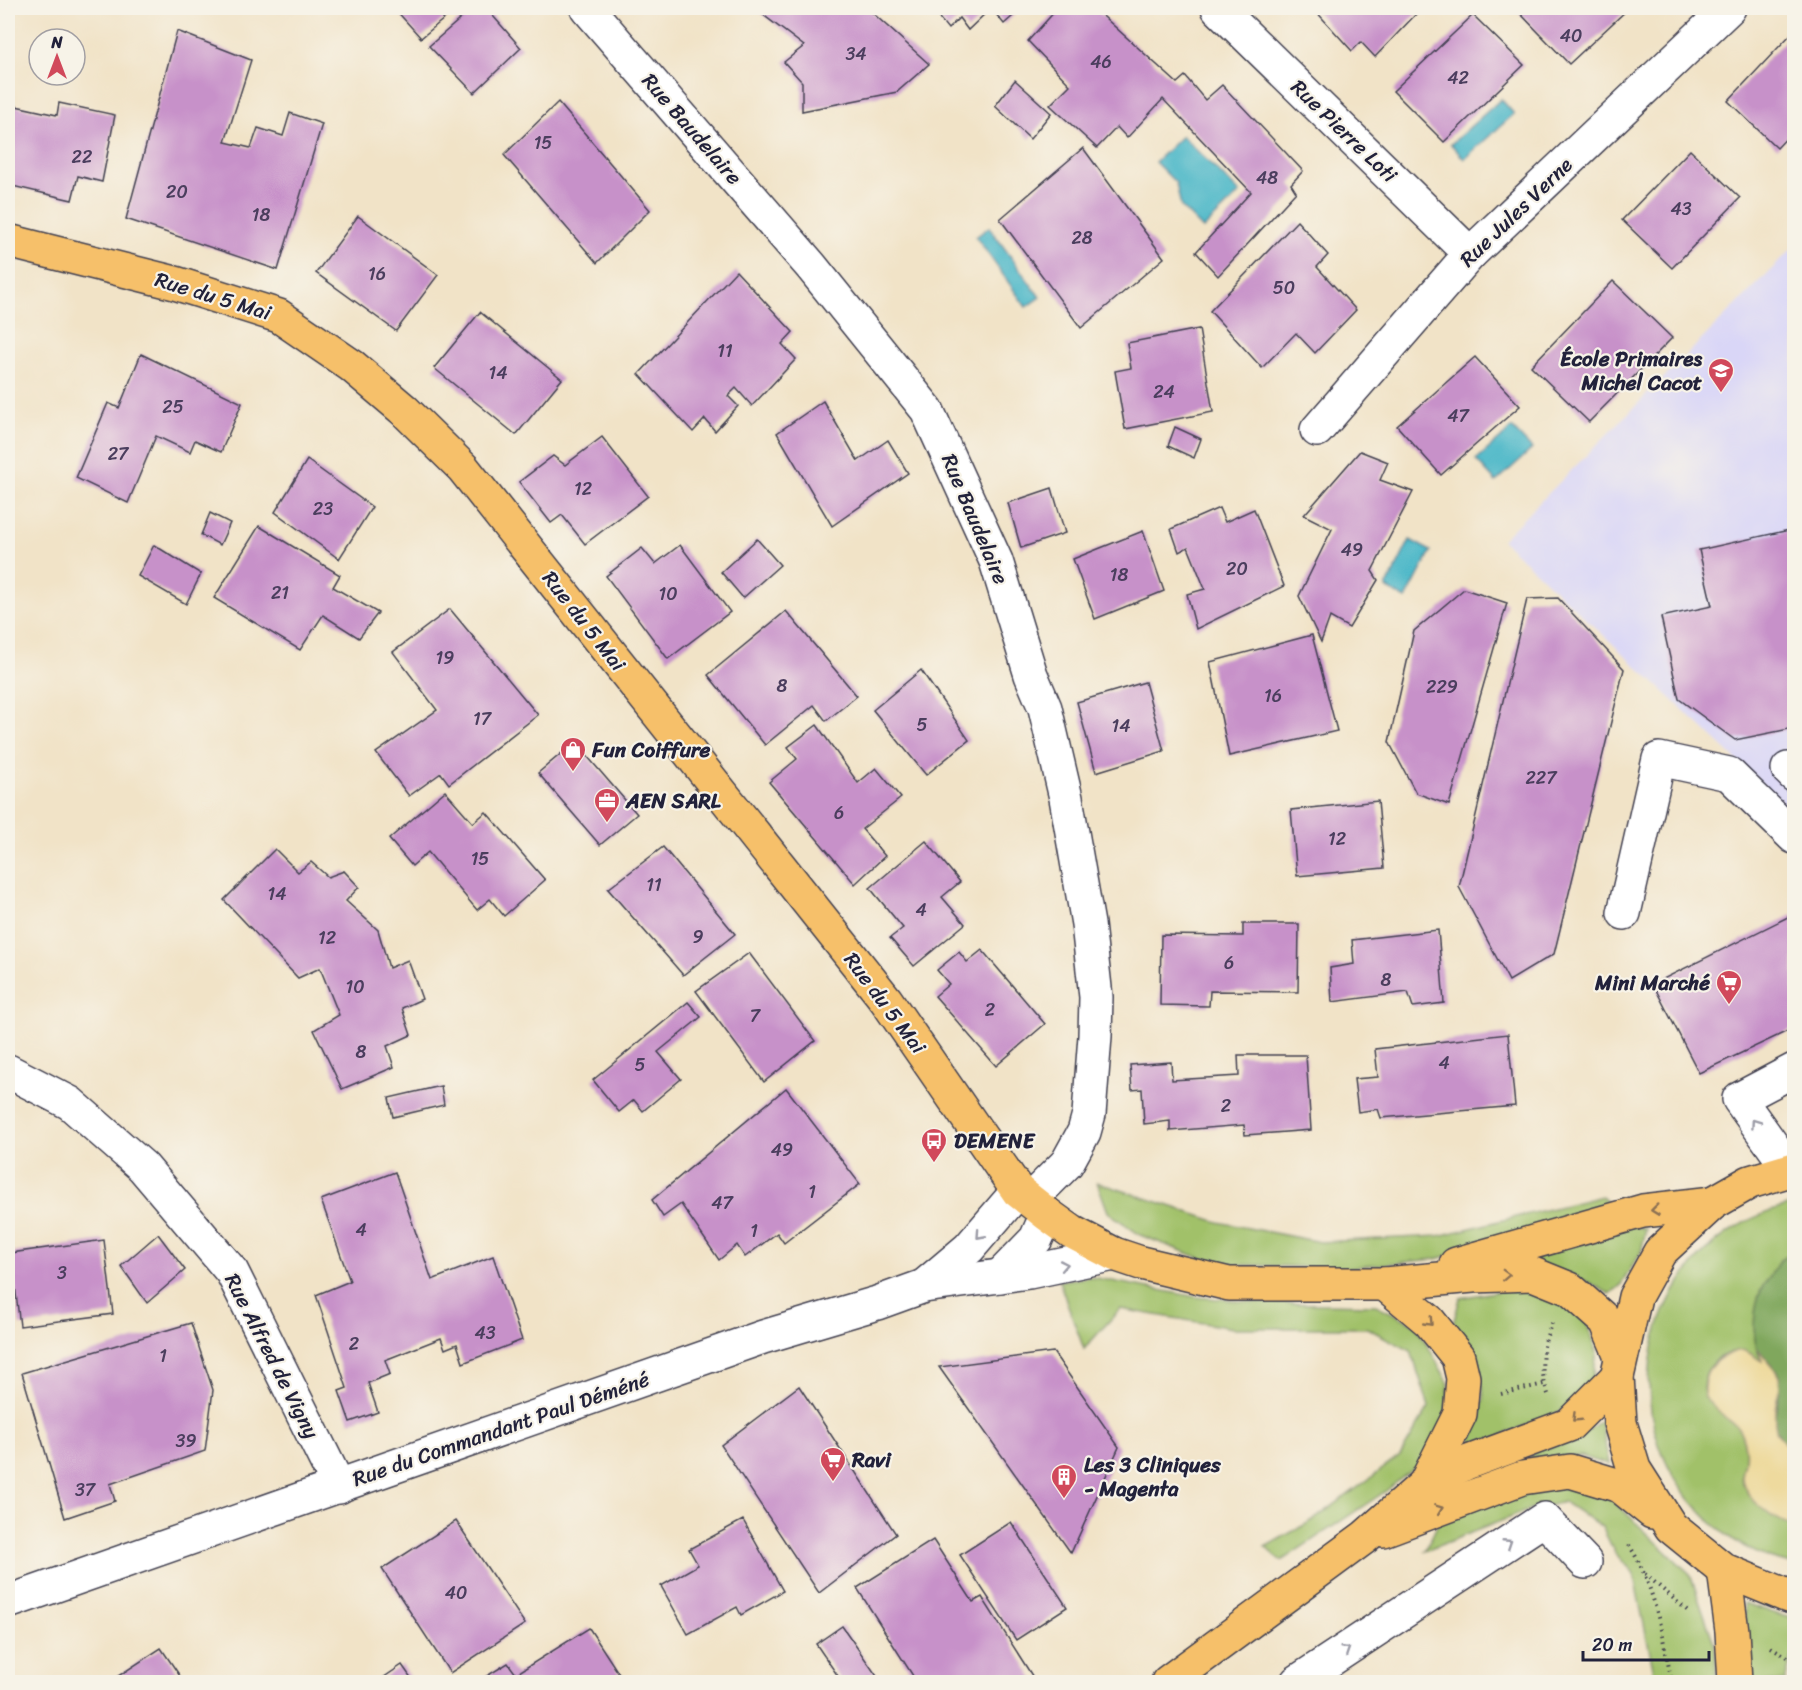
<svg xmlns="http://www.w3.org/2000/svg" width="1802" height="1690" viewBox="0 0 1802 1690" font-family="Sriracha,sans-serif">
	<rect width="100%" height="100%" fill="#f7f3e8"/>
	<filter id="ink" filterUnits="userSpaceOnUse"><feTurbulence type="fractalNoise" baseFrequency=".0167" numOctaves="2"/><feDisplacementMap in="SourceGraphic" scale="12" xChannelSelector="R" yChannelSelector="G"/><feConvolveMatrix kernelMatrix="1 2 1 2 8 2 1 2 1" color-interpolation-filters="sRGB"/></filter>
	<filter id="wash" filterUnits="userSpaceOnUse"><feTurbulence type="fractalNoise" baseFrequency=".008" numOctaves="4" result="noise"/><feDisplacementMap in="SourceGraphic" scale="24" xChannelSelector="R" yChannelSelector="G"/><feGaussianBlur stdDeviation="1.35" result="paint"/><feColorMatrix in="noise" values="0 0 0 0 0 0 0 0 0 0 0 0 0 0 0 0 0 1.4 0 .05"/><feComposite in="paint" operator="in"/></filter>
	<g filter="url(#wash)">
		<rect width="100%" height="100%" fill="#f1e3c7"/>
		<polygon fill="#d9d6f7" points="1794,247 1794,814 1502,540"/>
		<g fill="#a1c169" stroke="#627252" stroke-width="1.5">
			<polygon points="1097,1182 1218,1222 1320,1242 1438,1236 1602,1196 1615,1211 1553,1226 1436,1259 1344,1268 1216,1264 1140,1235 1108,1212"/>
			<path d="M1794,1204V1253L1780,1260C1776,1270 1767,1278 1762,1288C1751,1310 1755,1339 1762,1361C1743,1352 1742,1346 1720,1357C1713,1361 1709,1367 1706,1375C1692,1407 1731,1411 1741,1433C1744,1441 1747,1451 1745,1460C1745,1466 1742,1471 1742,1478C1744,1499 1776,1521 1794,1526V1565C1784,1562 1774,1560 1764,1556C1742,1547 1720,1532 1704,1515C1620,1434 1635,1294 1732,1230C1751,1217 1773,1210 1794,1204Z"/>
			<polygon points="1628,1225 1646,1229 1641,1252 1620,1286 1610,1294 1588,1282 1528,1262 1532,1253"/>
			<polygon points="1091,1277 1196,1297 1266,1303 1376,1305 1416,1325 1449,1384 1445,1421 1426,1458 1386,1491 1281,1561 1265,1547 1315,1519 1400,1456 1429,1407 1411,1351 1367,1328 1233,1328 1120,1309 1084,1349 1059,1281"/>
			<polygon points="1524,1287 1563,1300 1585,1315 1597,1352 1591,1387 1570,1407 1486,1442 1470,1444 1479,1420 1484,1398 1480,1370 1469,1342 1453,1324 1460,1298"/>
			<polygon points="1601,1421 1609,1465 1581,1456 1526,1461 1535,1452 1581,1435"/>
			<polygon points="1580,1483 1608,1496 1690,1574 1715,1646 1717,1682 1656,1682 1633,1572 1615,1553 1602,1527 1564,1502 1526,1511 1425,1551 1439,1521 1529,1486"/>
			<polygon points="1744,1603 1783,1616 1794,1618 1794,1654 1791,1659 1785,1682 1749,1682"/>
		</g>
		<path fill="#80a75d" stroke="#51644c" stroke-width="1.5" d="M1794,1253V1461C1792,1457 1791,1453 1788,1449C1783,1440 1776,1435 1775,1424C1773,1408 1783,1391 1779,1377C1776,1367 1766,1359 1759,1351L1760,1357C1751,1338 1753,1307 1762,1288C1767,1278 1776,1270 1780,1260Z"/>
		<path fill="#eeda9e" stroke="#887e6c" stroke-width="1.5" d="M1758,1349L1774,1368L1779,1377L1780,1386L1775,1408V1423L1777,1433L1789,1449L1794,1461V1526C1776,1521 1744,1499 1742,1478C1742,1471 1745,1466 1745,1460C1747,1450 1744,1441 1741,1433C1737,1424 1728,1420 1721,1414C1715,1409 1709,1403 1704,1397C1702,1375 1711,1360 1731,1353C1736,1351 1741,1349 1745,1351C1751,1353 1756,1358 1762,1361Z"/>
		<g fill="#4bb7c8" stroke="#366c82" stroke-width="1.5">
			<polygon points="1501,99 1514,114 1464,159 1451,144"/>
			<polygon points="1182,136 1240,193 1203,229 1181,207 1176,183 1155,162"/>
			<polygon points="989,227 1040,297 1026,307 976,237"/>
			<polygon points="1512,428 1532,449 1496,482 1476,460"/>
			<polygon points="1410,540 1431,551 1406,599 1386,588"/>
		</g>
		<g id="blocks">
			<g fill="#c791c9">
				<polygon points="394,8 457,8 421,38"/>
				<polygon points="473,8 486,8 521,48 474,93 429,46"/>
				<polygon points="754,8 867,8 929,64 897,92 802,111 802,82 784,62 804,46"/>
				<polygon points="931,8 1022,8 1004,24 991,8 968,30 959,18 948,29"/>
				<polygon points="1058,8 1094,8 1177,83 1185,76 1205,100 1222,85 1303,171 1291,184 1296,192 1218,276 1196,252 1251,192 1163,99 1127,138 1117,127 1097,148 1050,105 1070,85 1028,41"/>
				<polygon points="1313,8 1414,8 1418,12 1375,57 1361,42 1352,51"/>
				<polygon points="1515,8 1629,8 1569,64"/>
				<polygon points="1473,15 1524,65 1444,142 1393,91"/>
				<polygon points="177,31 251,60 225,142 251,148 258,128 283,136 290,113 322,124 278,270 126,219"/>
				<polygon points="1791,34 1794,37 1794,130 1777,148 1728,101"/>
				<polygon points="1015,80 1051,113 1030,139 995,106"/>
				<polygon points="558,102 650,210 597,263 504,155"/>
				<polygon points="59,103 115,115 102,182 78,176 72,200 8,185 8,123 11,105 57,115"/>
				<polygon points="1083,148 1164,258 1081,328 1000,219"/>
				<polygon points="1690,150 1740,198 1672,268 1622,220"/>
				<polygon points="358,216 438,275 396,331 316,273"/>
				<polygon points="1297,221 1328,255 1317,267 1356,310 1315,353 1296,333 1262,368 1210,311"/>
				<polygon points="736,271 793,332 782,344 796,359 752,406 736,388 728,396 738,406 715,431 705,419 693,432 639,374"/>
				<polygon points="1613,281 1672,338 1589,422 1531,366"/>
				<polygon points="480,312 562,379 516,435 434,368"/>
				<polygon points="1199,329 1213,412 1125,429 1115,371 1131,368 1127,343"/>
				<polygon points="141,354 242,403 221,452 195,440 190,452 156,436 128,503 76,478 108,403 119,408"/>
				<polygon points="1475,357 1520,406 1441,475 1397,426"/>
				<polygon points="823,401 858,461 888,440 908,473 832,526 777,433"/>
				<polygon points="1175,427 1201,439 1194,458 1168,446"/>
				<polygon points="602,437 648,496 585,544 562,515 551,523 519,482 553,456 565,465"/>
				<polygon points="1360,451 1388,462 1380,480 1413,492 1372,571 1378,580 1349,628 1330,617 1321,642 1299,596 1332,529 1304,515"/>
				<polygon points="307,460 372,507 339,559 275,512"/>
				<polygon points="1052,488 1065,533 1021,548 1008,503"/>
				<polygon points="1219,508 1225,522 1254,509 1284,586 1196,629 1187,594 1205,589 1188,547 1179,552 1171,529"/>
				<polygon points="210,513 230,523 220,545 201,535"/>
				<polygon points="259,526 340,575 333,587 378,613 359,638 323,615 300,650 214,598"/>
				<polygon points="1794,529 1794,728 1735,740 1679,699 1661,617 1712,606 1699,550"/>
				<polygon points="1143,531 1164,591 1095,619 1073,559"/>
				<polygon points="757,539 780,565 743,598 721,572"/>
				<polygon points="154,545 201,574 186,604 138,576"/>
				<polygon points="680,545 730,612 668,659 606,576 642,548 655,564"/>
				<polygon points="1464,589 1507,603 1449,805 1416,793 1389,742 1414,631"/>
				<polygon points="1558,598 1624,669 1554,954 1509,981 1459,887 1527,599"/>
				<polygon points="450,609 538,715 449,784 441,773 409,796 376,753 437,710 393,652"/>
				<polygon points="786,611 857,696 826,721 814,705 765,745 708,675"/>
				<polygon points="1312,635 1337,731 1229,756 1210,662"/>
				<polygon points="921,670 969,740 926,775 873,710"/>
				<polygon points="1145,682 1164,751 1096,772 1077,702"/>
				<polygon points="817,725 858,783 876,768 901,798 862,829 885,856 855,884 769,782 797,759 788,747"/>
				<polygon points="575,742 637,814 600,845 538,773"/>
				<polygon points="445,791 473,823 486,812 545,880 504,916 490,899 477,910 428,852 412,866 389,839"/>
				<polygon points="1378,801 1384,868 1297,876 1291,810"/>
				<polygon points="926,841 960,882 942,897 965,924 914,966 890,938 903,928 870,888"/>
				<polygon points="663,847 735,934 683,975 608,889"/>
				<polygon points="275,849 298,872 311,862 328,877 344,871 359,887 346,901 378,930 389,968 408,960 422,999 402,1008 411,1035 387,1046 394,1067 342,1089 314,1030 339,1015 320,968 298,978 224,900"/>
				<polygon points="1794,914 1794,1028 1699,1073 1653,984"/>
				<polygon points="1243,924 1299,924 1298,992 1210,991 1209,1006 1160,1005 1161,935 1243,936"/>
				<polygon points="1438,930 1444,1003 1413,1007 1408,992 1332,1002 1330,968 1354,964 1352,940"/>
				<polygon points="982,950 1045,1024 996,1066 935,996 949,984 937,970 959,952 967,962"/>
				<polygon points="749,953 815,1041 764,1082 696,991"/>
				<polygon points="688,1002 701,1017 658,1052 681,1079 643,1111 634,1100 619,1112 593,1080"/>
				<polygon points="1508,1034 1515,1106 1381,1118 1378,1109 1358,1112 1354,1079 1378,1077 1375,1049"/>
				<polygon points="1238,1055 1306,1055 1311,1130 1245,1135 1244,1125 1170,1131 1170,1121 1144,1124 1142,1089 1132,1090 1130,1065 1171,1062 1172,1080 1239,1076"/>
				<polygon points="441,1086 444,1105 393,1117 389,1098"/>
				<polygon points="786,1088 860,1184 784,1243 777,1233 745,1257 737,1245 719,1260 681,1204 663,1217 652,1200"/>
				<polygon points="395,1172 432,1280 493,1256 522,1340 463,1363 457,1344 445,1349 441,1338 385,1360 390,1374 368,1383 378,1412 350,1422 339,1391 347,1388 316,1295 350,1281 321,1200"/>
				<polygon points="158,1234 185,1270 147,1303 121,1266"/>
				<polygon points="104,1240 113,1314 20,1326 11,1253"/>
				<polygon points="191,1323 213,1390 205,1451 110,1484 115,1501 65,1518 22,1373"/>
				<polygon points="1053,1352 1119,1447 1071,1553 939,1367"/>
				<polygon points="799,1386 896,1534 819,1593 721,1445"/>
				<polygon points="743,1520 783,1591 741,1615 737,1607 688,1634 661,1586 698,1565 689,1549"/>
				<polygon points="456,1521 525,1624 450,1673 382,1569"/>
				<polygon points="1011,1522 1067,1607 1016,1640 960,1555"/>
				<polygon points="933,1540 973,1602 982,1597 1036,1682 910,1682 915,1679 857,1588"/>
				<polygon points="842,1626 881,1682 842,1682 816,1644"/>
				<polygon points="589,1628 621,1677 613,1682 477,1682 508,1663 516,1674"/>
				<polygon points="161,1648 184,1682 109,1682"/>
				<polygon points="402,1665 414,1682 377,1682"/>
			</g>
		</g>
	</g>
	<g filter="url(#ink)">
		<use href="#blocks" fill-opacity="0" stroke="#413f50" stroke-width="1.5"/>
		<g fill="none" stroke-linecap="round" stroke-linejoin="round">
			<defs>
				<g id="minor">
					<polyline points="587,8 811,266 927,410 996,561 1031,675 1045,708 1066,798 1088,924 1096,997 1095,1036 1089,1114 1084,1132 1067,1163 1030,1200"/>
					<polyline points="1218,8 1470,254"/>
					<polyline points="1317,430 1470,254 1729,8"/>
					<polyline points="1788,769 1794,775"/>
					<polyline points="1624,913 1659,759 1729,774 1794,837"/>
					<polyline points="8,1071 70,1103 143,1167 232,1272 339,1487"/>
					<polyline points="1790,1170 1739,1099 1794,1070"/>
					<polyline points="1000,1276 1036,1239 1047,1214"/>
					<polyline points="924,1286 969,1248 1018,1191"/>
					<polyline points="8,1602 763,1337 877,1303 924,1286 1029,1272 1114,1254"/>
					<polyline points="1297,1682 1544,1519 1585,1562"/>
				</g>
				<g id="major">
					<polyline points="8,241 175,283 279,316 352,366 404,410 463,468 886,1000 1018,1191 1047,1214 1072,1232 1114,1254 1141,1263 1229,1284 1385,1284 1473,1276 1533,1274 1570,1289 1606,1321 1621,1356"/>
					<polyline points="1794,1169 1750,1182 1713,1203 1660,1252 1635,1297 1617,1377 1620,1423 1634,1469 1671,1527 1724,1570 1788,1596 1794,1596"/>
					<polyline points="1456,1264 1643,1211 1713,1203"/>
					<polyline points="1385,1284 1429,1321 1458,1357 1463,1378 1460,1414 1425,1484"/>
					<polyline points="1383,1530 1522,1478 1570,1471 1620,1486 1652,1512"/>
					<polyline points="1724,1570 1732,1631 1735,1682"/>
					<polyline points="1168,1682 1365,1537 1425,1484 1466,1463 1569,1425 1617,1377"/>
				</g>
			</defs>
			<use href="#minor" stroke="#413f50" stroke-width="36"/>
			<use href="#major" stroke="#413f50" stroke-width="36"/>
			<g stroke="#413f50" stroke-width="4" stroke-dasharray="1.5 4.5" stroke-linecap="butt">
				<polyline points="1501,1394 1544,1384"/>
				<path d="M1548,1394C1539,1369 1541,1347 1552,1323"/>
				<path d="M1629,1545C1655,1585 1662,1636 1672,1682"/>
				<polyline points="1645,1574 1689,1612"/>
				<polyline points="1771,1647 1791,1659"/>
			</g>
			<use href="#minor" stroke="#fff" stroke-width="33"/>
			<use href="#major" stroke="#f6c06b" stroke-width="33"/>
		</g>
		<defs><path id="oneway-chevron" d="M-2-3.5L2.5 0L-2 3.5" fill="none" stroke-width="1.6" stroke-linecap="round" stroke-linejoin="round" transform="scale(1.5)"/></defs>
		<g stroke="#9c9ca7">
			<use href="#oneway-chevron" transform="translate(1755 1123) rotate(-125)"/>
			<use href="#oneway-chevron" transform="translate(980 1235) rotate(132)"/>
			<use href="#oneway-chevron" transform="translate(1064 1265) rotate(-11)"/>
			<use href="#oneway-chevron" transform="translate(1508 1543) rotate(-33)"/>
			<use href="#oneway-chevron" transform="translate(1346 1650) rotate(-33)"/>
		</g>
		<g stroke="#8c7153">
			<use href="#oneway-chevron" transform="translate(1655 1210) rotate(173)"/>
			<use href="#oneway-chevron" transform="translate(1506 1275) rotate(-2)"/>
			<use href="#oneway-chevron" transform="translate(1429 1322) rotate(46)"/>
			<use href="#oneway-chevron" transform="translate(1576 1418) rotate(136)"/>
			<use href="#oneway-chevron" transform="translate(1439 1509) rotate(-21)"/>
		</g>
	</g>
	<defs>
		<symbol id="school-pin" viewBox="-11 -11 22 30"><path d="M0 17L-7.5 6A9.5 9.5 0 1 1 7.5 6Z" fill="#d1495b" stroke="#f7f3e8"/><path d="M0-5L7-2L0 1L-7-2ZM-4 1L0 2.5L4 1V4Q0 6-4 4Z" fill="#fff"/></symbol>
		<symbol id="shop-pin" viewBox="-11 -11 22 30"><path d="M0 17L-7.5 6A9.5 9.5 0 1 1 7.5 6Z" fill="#d1495b" stroke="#f7f3e8"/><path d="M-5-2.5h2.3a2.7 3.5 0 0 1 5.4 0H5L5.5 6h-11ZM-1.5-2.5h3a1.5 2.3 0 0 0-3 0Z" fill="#fff"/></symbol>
		<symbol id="office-pin" viewBox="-11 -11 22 30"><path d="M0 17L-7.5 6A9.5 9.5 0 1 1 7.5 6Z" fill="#d1495b" stroke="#f7f3e8"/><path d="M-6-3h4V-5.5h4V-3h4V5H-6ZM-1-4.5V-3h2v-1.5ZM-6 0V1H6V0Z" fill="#fff"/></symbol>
		<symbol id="supermarket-pin" viewBox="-11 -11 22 30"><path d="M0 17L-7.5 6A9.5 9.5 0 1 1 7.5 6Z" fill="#d1495b" stroke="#f7f3e8"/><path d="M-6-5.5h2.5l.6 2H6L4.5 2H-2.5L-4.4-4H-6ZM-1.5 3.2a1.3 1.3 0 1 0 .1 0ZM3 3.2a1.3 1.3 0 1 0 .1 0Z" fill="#fff"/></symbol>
		<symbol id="bus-pin" viewBox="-11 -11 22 30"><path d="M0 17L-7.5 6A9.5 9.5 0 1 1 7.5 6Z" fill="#d1495b" stroke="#f7f3e8"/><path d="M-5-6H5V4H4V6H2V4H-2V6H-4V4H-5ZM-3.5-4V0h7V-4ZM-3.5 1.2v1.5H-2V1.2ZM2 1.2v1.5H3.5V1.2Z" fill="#fff"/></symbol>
		<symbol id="building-pin" viewBox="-11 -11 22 30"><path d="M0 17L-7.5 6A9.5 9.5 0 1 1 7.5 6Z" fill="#d1495b" stroke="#f7f3e8"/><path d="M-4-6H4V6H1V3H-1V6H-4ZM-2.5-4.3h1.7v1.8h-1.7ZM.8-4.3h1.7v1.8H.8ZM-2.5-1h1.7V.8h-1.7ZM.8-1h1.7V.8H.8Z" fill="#fff"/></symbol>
	</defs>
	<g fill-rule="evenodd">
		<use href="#school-pin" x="1706" y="356" width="30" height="40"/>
		<use href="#shop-pin" x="558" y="735" width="30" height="40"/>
		<use href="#office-pin" x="592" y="786" width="30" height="40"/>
		<use href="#supermarket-pin" x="1714" y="968" width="30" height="40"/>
		<use href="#bus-pin" x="919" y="1126" width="30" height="40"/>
		<use href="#supermarket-pin" x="818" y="1445" width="30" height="40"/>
		<use href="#building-pin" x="1049" y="1462" width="30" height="40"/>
	</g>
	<g text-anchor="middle" stroke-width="4.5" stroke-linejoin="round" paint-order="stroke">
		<g font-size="18" fill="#4b3e5e">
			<text x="1571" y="42">40</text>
			<text x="856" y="60">34</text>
			<text x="1101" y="68">46</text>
			<text x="1458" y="84">42</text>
			<text x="543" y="149">15</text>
			<text x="82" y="163">22</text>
			<text x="1267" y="184">48</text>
			<text x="177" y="198">20</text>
			<text x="1681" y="215">43</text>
			<text x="261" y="221">18</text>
			<text x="1082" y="244">28</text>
			<text x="377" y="280">16</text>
			<text x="1284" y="294">50</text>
			<text x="725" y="357">11</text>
			<text x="498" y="379">14</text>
			<text x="1164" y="398">24</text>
			<text x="173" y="413">25</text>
			<text x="1458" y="422">47</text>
			<text x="118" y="460">27</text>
			<text x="583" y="495">12</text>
			<text x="323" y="515">23</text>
			<text x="1352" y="556">49</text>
			<text x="1237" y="575">20</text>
			<text x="1119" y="581">18</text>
			<text x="280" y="599">21</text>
			<text x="668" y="600">10</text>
			<text x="445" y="664">19</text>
			<text x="782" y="692">8</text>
			<text x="1442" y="693">229</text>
			<text x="1273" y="702">16</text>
			<text x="482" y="725">17</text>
			<text x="922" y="731">5</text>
			<text x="1121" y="732">14</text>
			<text x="1541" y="784">227</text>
			<text x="839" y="819">6</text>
			<text x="1337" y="845">12</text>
			<text x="480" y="865">15</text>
			<text x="654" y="891">11</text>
			<text x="277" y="900">14</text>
			<text x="921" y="916">4</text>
			<text x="698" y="943">9</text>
			<text x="327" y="944">12</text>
			<text x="1229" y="969">6</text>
			<text x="1386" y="986">8</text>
			<text x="355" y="993">10</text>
			<text x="990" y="1016">2</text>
			<text x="755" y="1022">7</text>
			<text x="361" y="1058">8</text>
			<text x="1444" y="1069">4</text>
			<text x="640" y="1071">5</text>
			<text x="1226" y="1112">2</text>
			<text x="782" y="1156">49</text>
			<text x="812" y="1198">1</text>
			<text x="722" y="1209">47</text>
			<text x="361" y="1236">4</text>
			<text x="754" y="1237">1</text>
			<text x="62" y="1279">3</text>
			<text x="485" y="1339">43</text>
			<text x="354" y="1350">2</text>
			<text x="163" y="1362">1</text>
			<text x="186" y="1447">39</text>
			<text x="85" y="1496">37</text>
			<text x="456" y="1599">40</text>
		</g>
		<g font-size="21" fill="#22223b" stroke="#f7f3e8">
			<text transform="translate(692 129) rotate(49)" y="7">Rue Baudelaire</text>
			<text transform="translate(1344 131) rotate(44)" y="7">Rue Pierre Loti</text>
			<text transform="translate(1516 212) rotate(-44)" y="7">Rue Jules Verne</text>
			<text transform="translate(213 296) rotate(17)" y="7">Rue du 5 Mai</text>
			<text transform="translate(975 519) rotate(67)" y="7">Rue Baudelaire</text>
			<text transform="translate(584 621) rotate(52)" y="7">Rue du 5 Mai</text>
			<text transform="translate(885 1003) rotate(53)" y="7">Rue du 5 Mai</text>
			<text transform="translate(272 1356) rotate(63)" y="7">Rue Alfred de Vigny</text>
			<text transform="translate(501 1429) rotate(-19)" y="7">Rue du Commandant Paul Déméné</text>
		</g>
		<g font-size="21" font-weight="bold" fill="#22223b" stroke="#f7f3e8" text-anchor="start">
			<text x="1702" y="366" text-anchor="end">École Primaires<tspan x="1702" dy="24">Michel Cacot</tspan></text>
			<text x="592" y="757">Fun Coiffure</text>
			<text x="626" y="808">AEN SARL</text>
			<text x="1710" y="990" text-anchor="end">Mini Marché</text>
			<text x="954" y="1148">DEMENE</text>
			<text x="852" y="1467">Ravi</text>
			<text x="1084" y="1472">Les 3 Cliniques<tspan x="1084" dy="24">- Magenta</tspan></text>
		</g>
	</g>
	<rect width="1802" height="1690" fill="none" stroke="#f7f3e8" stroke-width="30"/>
	<g transform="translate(57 57)"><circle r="28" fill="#f7f3e8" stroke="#a29fa3" stroke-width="1.5"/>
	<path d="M0-4.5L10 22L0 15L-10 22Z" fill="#d1495b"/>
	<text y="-9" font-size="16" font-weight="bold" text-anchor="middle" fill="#22223b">N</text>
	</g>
	<path d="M1583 1651v9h126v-9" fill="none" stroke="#22223b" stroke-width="3"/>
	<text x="1592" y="1651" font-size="18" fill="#22223b" stroke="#f7f3e8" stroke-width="4.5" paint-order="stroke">20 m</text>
</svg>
